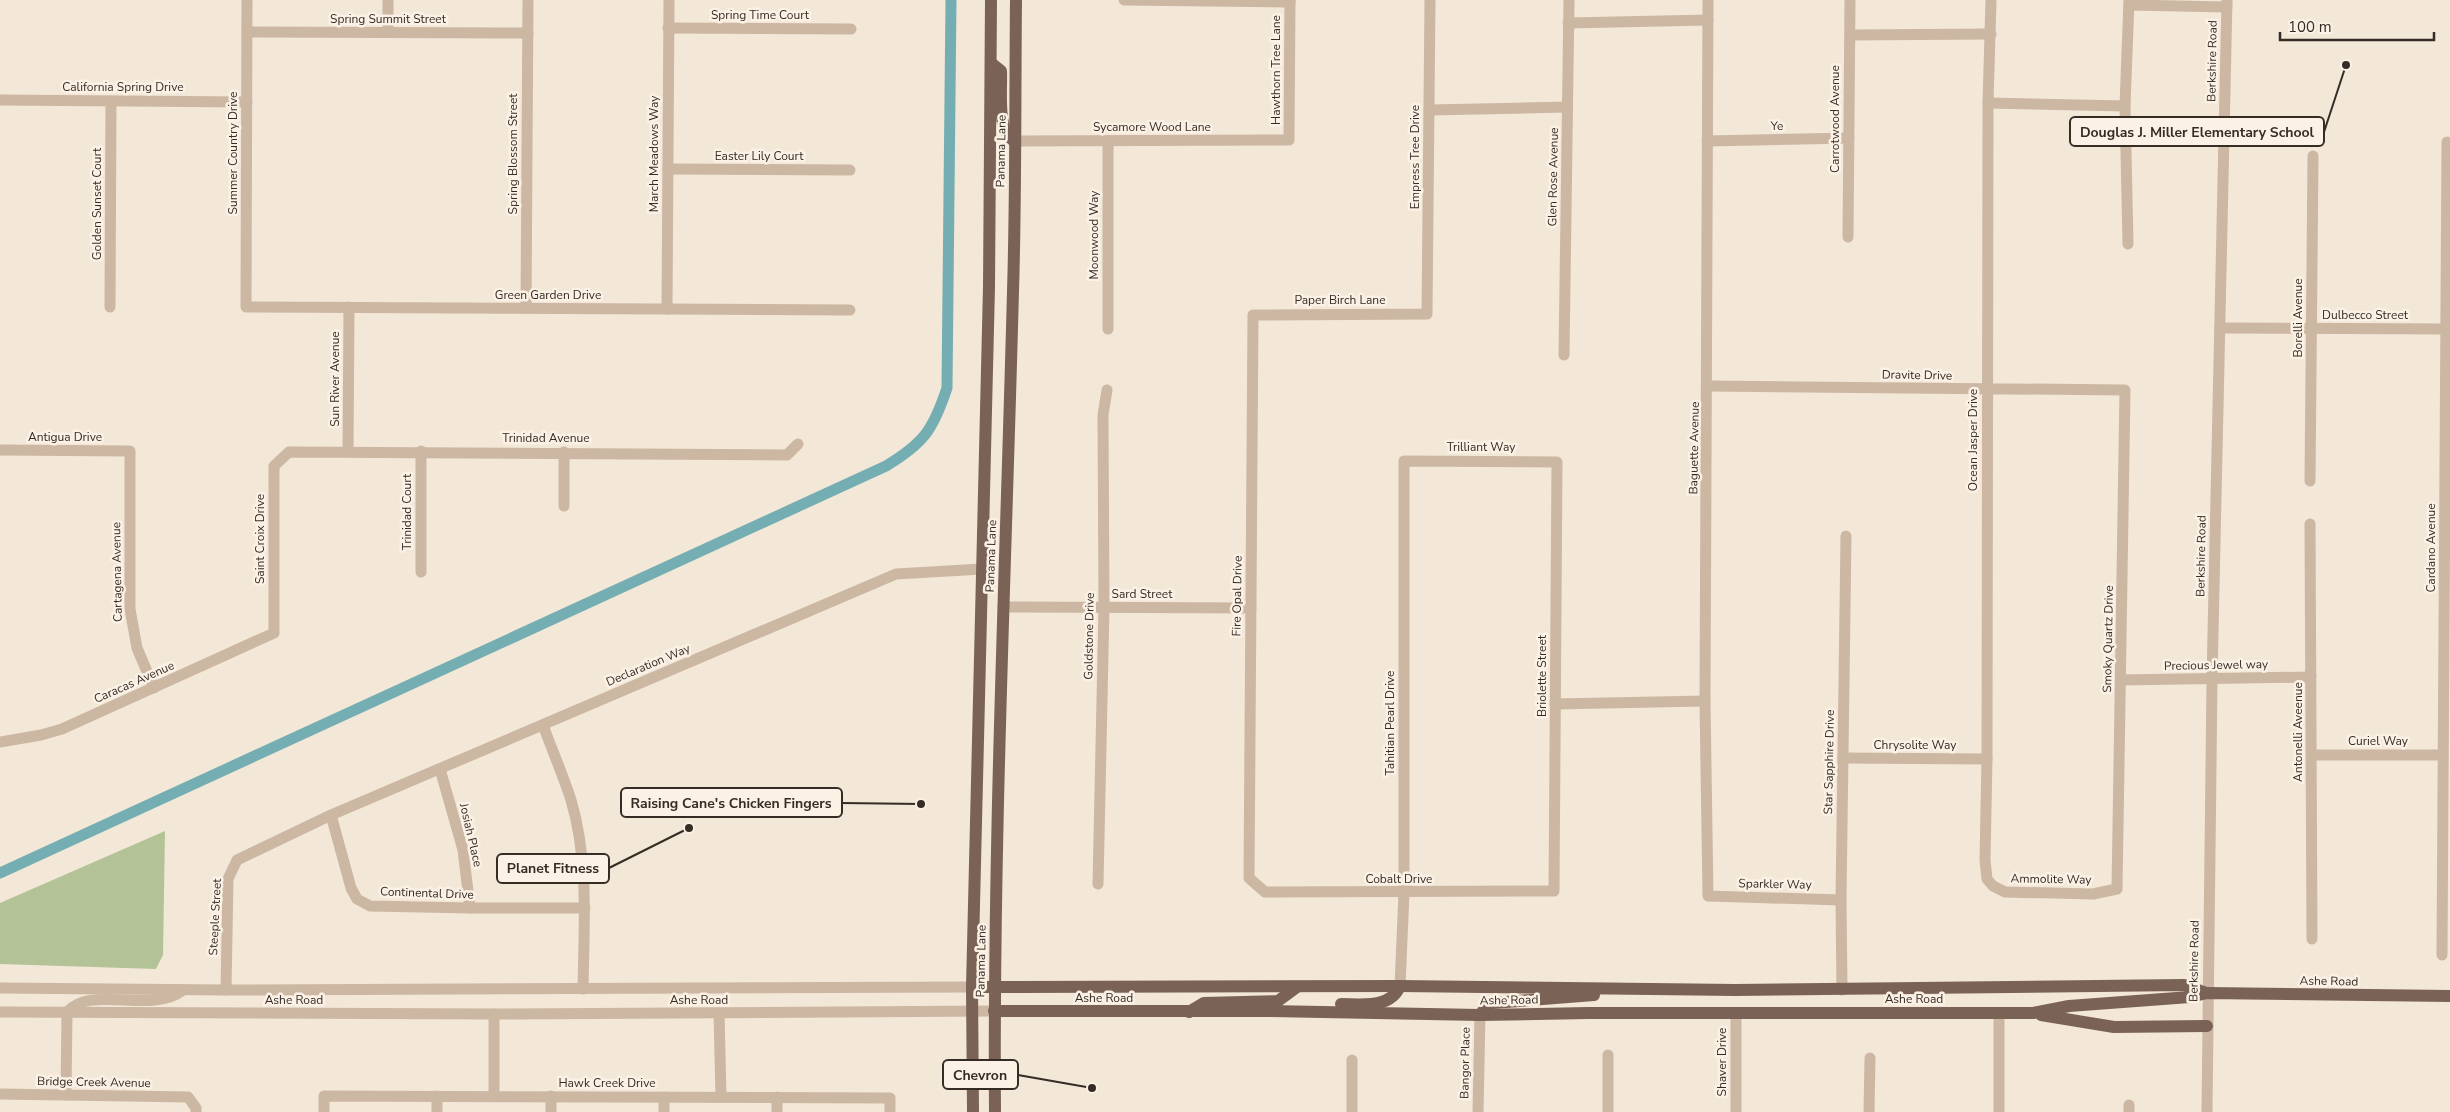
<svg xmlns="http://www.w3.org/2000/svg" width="2450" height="1112" viewBox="0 0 2450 1112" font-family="'Nunito Sans',sans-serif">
	<rect width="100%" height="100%" fill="#f3e7d8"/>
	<polygon fill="#b3c397" points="165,831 163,955 156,969 0,964 0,903"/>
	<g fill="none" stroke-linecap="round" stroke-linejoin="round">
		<path stroke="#75aeb2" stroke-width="11" d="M0,873L886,466C924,443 933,430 947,388L951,0"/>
		<g stroke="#ccb7a3" stroke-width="11">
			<polyline points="247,0 246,307 850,310"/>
			<polyline points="1124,0 1290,2"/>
			<polyline points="1708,0 1705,701 1708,896 1841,900"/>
			<polyline points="2129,5 2227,7"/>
			<polyline points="1568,23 1708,20"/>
			<polyline points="668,28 851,29"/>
			<polyline points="247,32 528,33"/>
			<polyline points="388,32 388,0"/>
			<polyline points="1850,35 1991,34"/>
			<polyline points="0,100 247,102"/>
			<polyline points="1988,103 2125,106"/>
			<polyline points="1429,110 1567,107"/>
			<polyline points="1015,141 1289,140 1290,0"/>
			<polyline points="1108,141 1108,329"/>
			<polyline points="1707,141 1849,138"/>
			<polyline points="668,169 850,170"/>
			<polyline points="1848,237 1850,0"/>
			<polyline points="2128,244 2125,106 2129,0"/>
			<polyline points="110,307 111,101"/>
			<polyline points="526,308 528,0"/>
			<polyline points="667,309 669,0"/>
			<polyline points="2220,328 2450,329"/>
			<polyline points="1564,355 1569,0"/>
			<polyline points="1708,386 2125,390 2117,889 2093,894 2005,892 1993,886 1987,879 1985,860 1987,759 1988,103 1991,0"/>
			<polyline points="0,450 130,451 130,609 137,648 154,688"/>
			<polyline points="348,451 349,307"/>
			<polyline points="421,451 421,572"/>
			<polyline points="2310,481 2313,156"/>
			<polyline points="564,506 564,452"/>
			<polyline points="2310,524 2312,939"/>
			<polyline points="1003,607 1251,608"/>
			<polyline points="2121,680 2311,677"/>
			<polyline points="1555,704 1705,701"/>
			<path d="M543,725C552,750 563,775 571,800C589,860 584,927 583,989"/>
			<polyline points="0,742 41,735 62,729 274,633 274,466 289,452 787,455 798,444"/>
			<polyline points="2312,755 2443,755"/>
			<polyline points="1843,758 1987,759"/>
			<polyline points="440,769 463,850 470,908"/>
			<polyline points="331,815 351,888 357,899 370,906 470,908 585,908"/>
			<polyline points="1098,884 1104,608 1103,415 1107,390"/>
			<polyline points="2442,955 2447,142"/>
			<polyline points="1400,986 1404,893 1404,461 1557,462 1554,891 1265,892 1249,878 1253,315 1427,314 1430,0"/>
			<polyline points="0,988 226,990 972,987"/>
			<polyline points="226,990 228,879 237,860 331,815 896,574 982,569"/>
			<polyline points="1842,990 1841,900 1846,536"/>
			<polyline points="0,1012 494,1014 994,1011"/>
			<polyline points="719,1013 721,1097"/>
			<polyline points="1736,1013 1736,1112"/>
			<polyline points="494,1014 494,1096"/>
			<polyline points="1352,1060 1352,1112"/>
			<polyline points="0,1094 188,1097 196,1108 196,1112"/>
			<path d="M66,1095L67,1012C92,984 150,1015 183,990"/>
			<polyline points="324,1112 324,1096 890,1098 890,1112"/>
			<polyline points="437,1112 437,1096"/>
			<polyline points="551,1112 551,1096"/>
			<polyline points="664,1112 664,1097"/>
			<polyline points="777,1112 777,1097"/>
			<polyline points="1478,1112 1480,1015"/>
			<polyline points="1608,1112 1608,1055"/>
			<polyline points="1869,1112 1870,1058"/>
			<polyline points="1999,1112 1999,1013"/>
			<polyline points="2129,1112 2129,1105"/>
			<polyline points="2207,1112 2212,679 2227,0"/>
		</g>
		<g stroke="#7a6356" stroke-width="12">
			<path d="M991,63L1001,71C1002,90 996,134 1015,141"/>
			<polyline points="972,987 1400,986 1735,990 2184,985 2206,993"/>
			<path d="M1341,1004C1362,1004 1390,1009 1400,986"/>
			<polyline points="994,1011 1269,1011 1480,1015 1588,1013 2033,1013 2069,1006 2190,997 2207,993 2450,996"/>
			<polyline points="1189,1012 1204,1003 1278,1001 1297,987"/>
			<polyline points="1480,1015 1487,1006 1493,1003 1594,995"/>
			<polyline points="2041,1015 2114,1027 2207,1026"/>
			<polyline points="973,1112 972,987 989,287 991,0"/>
			<path d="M995,1112C993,838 1006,564 1013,291C1016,194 1015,97 1016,0"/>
		</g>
	</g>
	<g text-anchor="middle" stroke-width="5" stroke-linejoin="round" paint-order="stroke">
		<g font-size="12" fill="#362c26" stroke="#fbf1e5">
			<text x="760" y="19">Spring Time Court</text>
			<text x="388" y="23">Spring Summit Street</text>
			<text transform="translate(2212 61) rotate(-89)" y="4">Berkshire Road</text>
			<text transform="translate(1276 70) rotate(-90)" y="4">Hawthorn Tree Lane</text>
			<text x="123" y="91">California Spring Drive</text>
			<text transform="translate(1835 119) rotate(-90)" y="4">Carrotwood Avenue</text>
			<text transform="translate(1777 126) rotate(-1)" y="4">Ye</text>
			<text x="1152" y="131">Sycamore Wood Lane</text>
			<text transform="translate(1001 151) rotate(-89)" y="4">Panama Lane</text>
			<text transform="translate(233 153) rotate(-90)" y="4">Summer Country Drive</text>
			<text transform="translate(513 154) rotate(-90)" y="4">Spring Blossom Street</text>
			<text transform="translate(654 154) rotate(-90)" y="4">March Meadows Way</text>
			<text x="759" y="160">Easter Lily Court</text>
			<text transform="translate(1415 157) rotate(-90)" y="4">Empress Tree Drive</text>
			<text transform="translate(1553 177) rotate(-89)" y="4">Glen Rose Avenue</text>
			<text transform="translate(97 204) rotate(-90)" y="4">Golden Sunset Court</text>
			<text transform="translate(1094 235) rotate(-90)" y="4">Moonwood Way</text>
			<text x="548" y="299">Green Garden Drive</text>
			<text x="1340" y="304">Paper Birch Lane</text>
			<text x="2365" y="319">Dulbecco Street</text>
			<text transform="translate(2298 318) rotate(-90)" y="4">Borelli Avenue</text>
			<text transform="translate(1917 375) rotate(1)" y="4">Dravite Drive</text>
			<text transform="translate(335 379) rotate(-90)" y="4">Sun River Avenue</text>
			<text x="65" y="441">Antigua Drive</text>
			<text x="546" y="442">Trinidad Avenue</text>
			<text transform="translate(1973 440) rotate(-90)" y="4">Ocean Jasper Drive</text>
			<text x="1481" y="451">Trilliant Way</text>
			<text transform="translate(1694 448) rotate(-89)" y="4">Baguette Avenue</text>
			<text transform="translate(407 512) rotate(-90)" y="4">Trinidad Court</text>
			<text transform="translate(260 539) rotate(-90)" y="4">Saint Croix Drive</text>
			<text transform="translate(2431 548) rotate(-90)" y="4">Cardano Avenue</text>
			<text transform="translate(991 556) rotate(-88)" y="4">Panama Lane</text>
			<text transform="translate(2201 556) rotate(-89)" y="4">Berkshire Road</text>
			<text transform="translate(117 572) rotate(-91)" y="4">Cartagena Avenue</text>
			<text x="1142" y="598">Sard Street</text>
			<text transform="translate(1237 596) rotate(-89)" y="4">Fire Opal Drive</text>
			<text transform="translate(1089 636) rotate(-89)" y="4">Goldstone Drive</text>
			<text transform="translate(2108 639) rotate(-89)" y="4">Smoky Quartz Drive</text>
			<text transform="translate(648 665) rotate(-23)" y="4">Declaration Way</text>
			<text transform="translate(2216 665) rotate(-1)" y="4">Precious Jewel way</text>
			<text transform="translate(1542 676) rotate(-90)" y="4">Briolette Street</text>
			<text transform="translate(134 682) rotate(-24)" y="4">Caracas Avenue</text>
			<text transform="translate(1390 723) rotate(-90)" y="4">Tahitian Pearl Drive</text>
			<text transform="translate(2298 732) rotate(-90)" y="4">Antonelli Aveenue</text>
			<text x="2378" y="745">Curiel Way</text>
			<text x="1915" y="749">Chrysolite Way</text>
			<text transform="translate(1829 762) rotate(-89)" y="4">Star Sapphire Drive</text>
			<text transform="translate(471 835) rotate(77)" y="4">Josiah Place</text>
			<text x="1399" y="883">Cobalt Drive</text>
			<text transform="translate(2051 879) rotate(1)" y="4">Ammolite Way</text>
			<text transform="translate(1775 884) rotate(1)" y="4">Sparkler Way</text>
			<text transform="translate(427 893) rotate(2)" y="4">Continental Drive</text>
			<text transform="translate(215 917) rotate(-87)" y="4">Steeple Street</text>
			<text transform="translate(981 961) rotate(-89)" y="4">Panama Lane</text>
			<text transform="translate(2194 961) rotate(-89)" y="4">Berkshire Road</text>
			<text transform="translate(2329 981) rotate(1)" y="4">Ashe Road</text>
			<text x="1104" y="1002">Ashe Road</text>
			<text x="1914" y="1003">Ashe Road</text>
			<text x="294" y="1004">Ashe Road</text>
			<text x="699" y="1004">Ashe Road</text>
			<text transform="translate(1509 1000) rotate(-1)" y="4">Ashe Road</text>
			<text transform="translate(1722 1062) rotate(-90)" y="4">Shaver Drive</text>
			<text transform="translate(1465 1063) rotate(-89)" y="4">Bangor Place</text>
			<text transform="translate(94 1082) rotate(1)" y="4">Bridge Creek Avenue</text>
			<text x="607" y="1087">Hawk Creek Drive</text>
		</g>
	</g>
	<path fill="none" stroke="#362c26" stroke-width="2" d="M2346 65L2324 132M921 804L842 803M689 828L609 868M1092 1088L1018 1075"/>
	<g fill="#362c26" stroke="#fbf1e5" stroke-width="2">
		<circle cx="2346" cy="65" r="5"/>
		<circle cx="921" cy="804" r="5"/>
		<circle cx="689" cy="828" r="5"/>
		<circle cx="1092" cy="1088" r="5"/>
	</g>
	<g fill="#fbf1e5" stroke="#362c26" stroke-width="2">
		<rect x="2070" y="117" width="254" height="29" rx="5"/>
		<rect x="621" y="788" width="221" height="29" rx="5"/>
		<rect x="497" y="854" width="112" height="29" rx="5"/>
		<rect x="943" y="1060" width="75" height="29" rx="5"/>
	</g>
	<g font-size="14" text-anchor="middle" font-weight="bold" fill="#362c26">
		<text x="2197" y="137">Douglas J. Miller Elementary School</text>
		<text x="731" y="808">Raising Cane's Chicken Fingers</text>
		<text x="553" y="873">Planet Fitness</text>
		<text x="980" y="1080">Chevron</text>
	</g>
	<path d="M2280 32v8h154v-8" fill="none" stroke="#362c26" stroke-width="2.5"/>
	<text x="2288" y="32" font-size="15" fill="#362c26" stroke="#fbf1e5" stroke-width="4" paint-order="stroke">100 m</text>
</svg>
